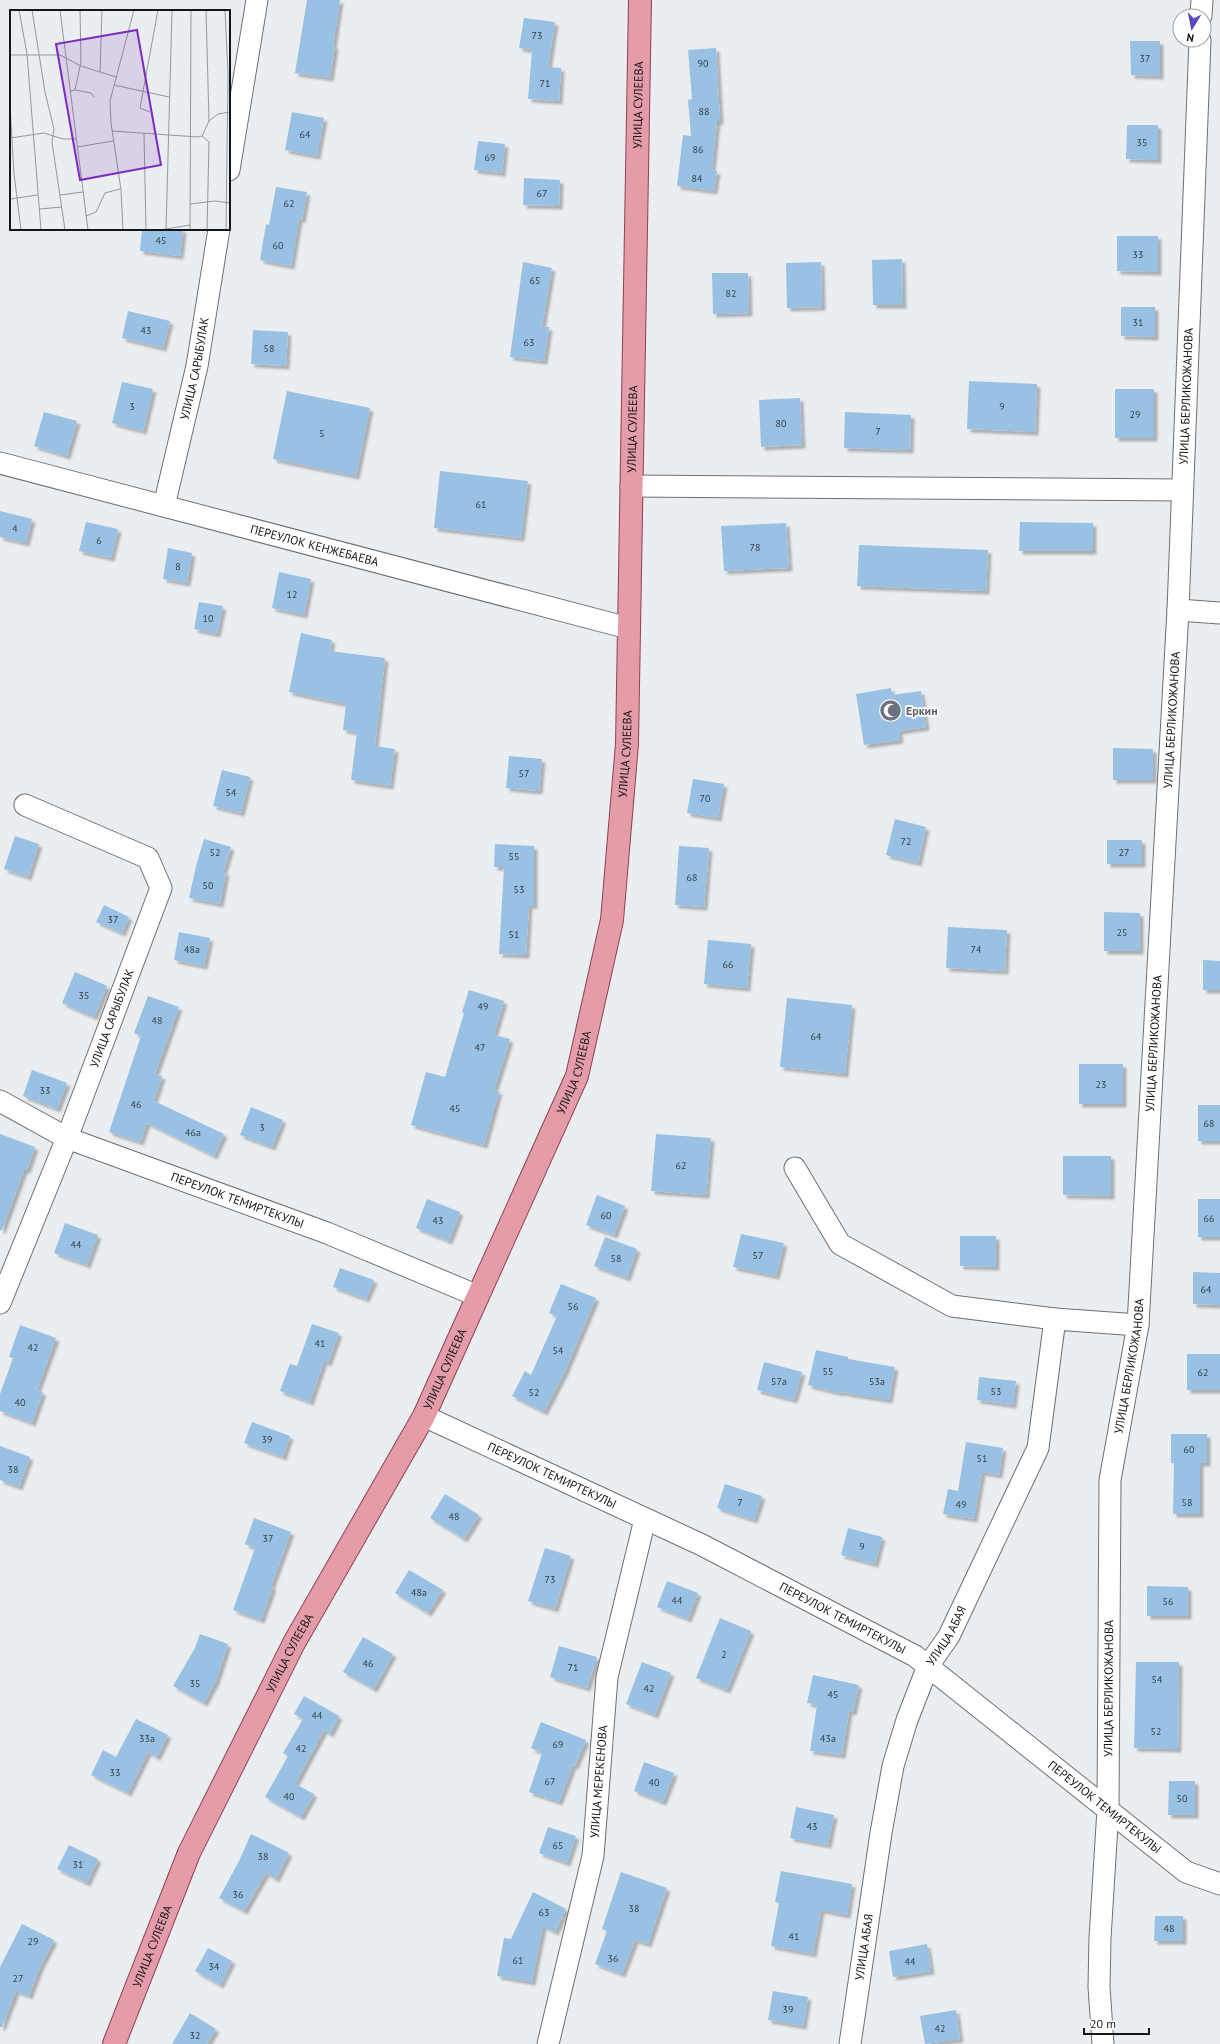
<svg xmlns="http://www.w3.org/2000/svg" width="1220" height="2044" viewBox="0 0 1220 2044" font-family="'PT Sans',sans-serif">
	<defs>
		<filter id="shadow"><feDropShadow dx="3.5" dy="3.5" stdDeviation="1" flood-color="#0004"/></filter>
	</defs>
	<rect width="100%" height="100%" fill="#ebeef1"/>
	<g fill="#99c1e4" filter="url(#shadow)">
		<polygon points="307,0 340,0 333,46 335,46 330,78 295,73"/>
		<polygon points="524,18 555,22 548,67 561,68 559,101 528,99 532,50 519,48"/>
		<polygon points="1130,41 1160,41 1160,76 1131,75"/>
		<polygon points="716,48 720,121 717,121 712,170 717,171 714,191 677,186 683,135 691,136 688,100 692,99 688,50"/>
		<polygon points="292,112 324,118 317,156 285,150"/>
		<polygon points="1127,125 1158,125 1158,160 1126,159"/>
		<polygon points="478,141 505,144 502,173 474,170"/>
		<polygon points="524,178 560,180 559,206 523,205"/>
		<polygon points="276,187 307,192 302,220 299,219 291,266 260,260 266,224 269,225"/>
		<polygon points="142,229 183,229 180,256 140,251"/>
		<polygon points="1117,236 1158,236 1158,272 1117,271"/>
		<polygon points="902,259 903,305 873,305 872,260"/>
		<polygon points="523,262 552,268 542,326 549,327 544,361 510,357"/>
		<polygon points="821,262 822,307 787,308 786,263"/>
		<polygon points="712,273 748,273 749,313 713,314"/>
		<polygon points="1121,307 1155,307 1155,337 1121,336"/>
		<polygon points="128,311 170,321 163,348 122,338"/>
		<polygon points="253,330 288,332 286,366 251,364"/>
		<polygon points="969,381 1037,384 1035,432 967,429"/>
		<polygon points="122,382 153,389 143,431 112,423"/>
		<rect x="1115" y="389" width="39" height="49"/>
		<polygon points="287,391 370,408 356,476 273,459"/>
		<polygon points="800,398 802,445 761,447 759,400"/>
		<polygon points="44,412 77,421 67,456 34,446"/>
		<polygon points="845,412 911,415 910,450 844,448"/>
		<polygon points="440,471 528,481 521,538 434,528"/>
		<polygon points="0,511 32,519 26,543 0,537"/>
		<polygon points="86,522 118,529 111,558 79,551"/>
		<polygon points="1020,522 1093,523 1093,551 1019,551"/>
		<polygon points="786,523 789,568 724,571 721,526"/>
		<polygon points="859,545 988,550 986,591 857,586"/>
		<polygon points="168,548 192,553 187,583 163,579"/>
		<polygon points="279,572 311,579 304,615 272,608"/>
		<polygon points="199,602 223,606 217,634 194,629"/>
		<polygon points="301,633 332,640 330,651 385,658 375,746 395,749 390,786 351,780 357,732 343,730 346,704 289,692"/>
		<polygon points="891,688 892,695 921,691 926,727 899,731 900,740 864,745 856,694"/>
		<polygon points="1113,748 1153,749 1153,780 1113,780"/>
		<polygon points="509,756 542,759 539,791 506,788"/>
		<polygon points="222,770 250,777 241,813 213,806"/>
		<polygon points="693,779 724,784 718,818 687,813"/>
		<polygon points="895,819 926,827 918,863 886,855"/>
		<polygon points="15,836 39,844 28,877 4,869"/>
		<polygon points="204,839 231,847 223,872 226,872 220,904 189,898 196,866"/>
		<rect x="1107" y="840" width="35" height="24"/>
		<polygon points="495,844 534,846 534,906 529,905 526,955 499,954 504,867 494,867"/>
		<polygon points="679,846 709,848 704,907 675,905"/>
		<polygon points="104,905 129,917 122,933 96,922"/>
		<polygon points="1104,912 1140,913 1140,951 1104,951"/>
		<polygon points="948,927 1007,930 1005,971 946,968"/>
		<polygon points="179,932 210,938 204,966 174,960"/>
		<polygon points="708,940 751,944 747,988 704,984"/>
		<polygon points="1203,960 1220,961 1220,990 1203,990"/>
		<polygon points="75,972 107,986 94,1017 62,1003"/>
		<polygon points="469,990 504,1001 494,1035 510,1039 494,1090 499,1091 484,1145 411,1125 426,1072 445,1077 464,1013 462,1012"/>
		<polygon points="148,996 179,1007 155,1074 162,1076 154,1101 224,1134 214,1156 147,1123 140,1142 109,1132 141,1036 134,1033"/>
		<polygon points="787,998 852,1005 845,1074 780,1067"/>
		<rect x="1079" y="1064" width="44" height="40"/>
		<polygon points="32,1070 67,1083 57,1109 23,1096"/>
		<rect x="1198" y="1105" width="22" height="36"/>
		<polygon points="251,1107 283,1120 272,1147 240,1135"/>
		<polygon points="0,1134 35,1147 27,1170 24,1170 2,1230 0,1230"/>
		<polygon points="656,1134 711,1138 706,1195 651,1191"/>
		<polygon points="1063,1156 1111,1156 1111,1196 1063,1195"/>
		<polygon points="597,1195 625,1206 614,1235 586,1225"/>
		<polygon points="427,1199 460,1212 449,1241 416,1228"/>
		<rect x="1198" y="1199" width="22" height="38"/>
		<polygon points="65,1223 98,1235 87,1265 54,1253"/>
		<polygon points="741,1234 784,1243 776,1276 733,1267"/>
		<polygon points="960,1236 996,1236 996,1267 960,1266"/>
		<polygon points="605,1237 637,1249 627,1278 594,1266"/>
		<polygon points="340,1268 374,1280 366,1299 333,1287"/>
		<polygon points="1193,1272 1220,1273 1220,1305 1193,1304"/>
		<polygon points="561,1284 596,1298 565,1371 544,1412 512,1396 525,1371 531,1375 557,1316 549,1313"/>
		<polygon points="312,1324 339,1333 328,1363 324,1361 310,1402 280,1391 290,1364 297,1366"/>
		<polygon points="20,1325 56,1338 37,1390 43,1392 32,1423 0,1411 0,1394 13,1358 9,1357"/>
		<polygon points="816,1350 848,1357 848,1359 895,1367 889,1400 840,1392 840,1393 808,1385"/>
		<rect x="1187" y="1354" width="33" height="36"/>
		<polygon points="764,1362 802,1372 794,1400 757,1390"/>
		<polygon points="979,1377 1016,1381 1013,1405 977,1400"/>
		<polygon points="252,1422 290,1436 283,1457 244,1443"/>
		<polygon points="1171,1434 1207,1434 1207,1463 1200,1463 1200,1514 1173,1514 1174,1463 1171,1463"/>
		<polygon points="966,1442 1003,1448 999,1475 982,1472 974,1519 943,1514 948,1489 958,1491"/>
		<polygon points="0,1446 30,1457 19,1487 0,1480"/>
		<polygon points="725,1484 762,1496 754,1520 717,1508"/>
		<polygon points="445,1494 479,1515 464,1539 430,1518"/>
		<polygon points="254,1518 291,1532 271,1586 273,1587 261,1620 233,1610 255,1548 245,1544"/>
		<polygon points="848,1528 882,1537 875,1564 841,1555"/>
		<polygon points="545,1548 571,1556 555,1609 528,1601"/>
		<polygon points="409,1570 443,1590 428,1613 395,1593"/>
		<polygon points="667,1581 698,1593 688,1619 657,1607"/>
		<polygon points="1147,1586 1188,1587 1188,1616 1147,1616"/>
		<polygon points="720,1618 751,1631 727,1690 696,1678"/>
		<polygon points="200,1634 228,1644 216,1681 204,1703 173,1686 195,1648"/>
		<polygon points="363,1637 393,1654 374,1689 343,1672"/>
		<polygon points="559,1646 597,1657 587,1688 550,1677"/>
		<polygon points="642,1662 671,1673 655,1715 626,1704"/>
		<polygon points="1136,1662 1179,1662 1178,1749 1134,1748"/>
		<polygon points="813,1675 859,1685 853,1712 849,1711 842,1755 810,1751 817,1705 807,1703"/>
		<polygon points="304,1696 339,1716 330,1734 324,1730 295,1784 314,1794 301,1817 265,1797 288,1756 283,1753 303,1719 294,1714"/>
		<polygon points="136,1719 168,1735 157,1757 148,1752 128,1793 91,1775 103,1750 116,1757"/>
		<polygon points="541,1722 586,1740 575,1766 573,1765 559,1802 529,1792 542,1753 531,1748"/>
		<polygon points="644,1762 674,1773 663,1802 634,1791"/>
		<polygon points="1169,1781 1195,1781 1195,1815 1168,1815"/>
		<polygon points="796,1807 834,1815 828,1845 790,1838"/>
		<polygon points="548,1827 576,1836 567,1863 539,1853"/>
		<polygon points="251,1834 289,1853 276,1879 266,1873 244,1911 219,1898 239,1861"/>
		<polygon points="69,1845 98,1859 87,1883 57,1869"/>
		<polygon points="781,1871 852,1884 847,1915 821,1910 813,1954 771,1946 779,1903 775,1902"/>
		<polygon points="621,1872 667,1888 648,1944 635,1940 622,1974 595,1964 607,1931 602,1929"/>
		<polygon points="533,1892 566,1909 555,1932 543,1926 532,1982 497,1976 504,1938 511,1939"/>
		<polygon points="1155,1916 1183,1916 1183,1941 1154,1941"/>
		<polygon points="22,1924 54,1940 40,1967 29,1996 16,1991 2,2027 0,2027 0,1967"/>
		<polygon points="927,1944 931,1971 893,1977 889,1951"/>
		<polygon points="208,1948 232,1961 220,1985 195,1971"/>
		<polygon points="773,1991 808,1997 803,2026 768,2020"/>
		<polygon points="956,2010 960,2039 925,2044 920,2016"/>
		<polygon points="190,2013 216,2029 207,2044 172,2044"/>
	</g>
	<g fill="none" stroke-linecap="round" stroke-linejoin="round">
		<defs>
			<g id="minor">
				<polyline points="1201,16 1202,0"/>
				<polyline points="229,170 257,0"/>
				<path id="s1" d="M0,463L628,628"/>
				<polyline points="631,486 1182,490"/>
				<path id="s2" d="M164,506L197,366L219,229"/>
				<polyline points="1178,610 1220,613"/>
				<path id="s3" d="M0,1101L67,1138L327,1233L478,1296"/>
				<polyline points="795,1168 840,1244 952,1306 1055,1319"/>
				<path id="s4" d="M0,1303L67,1138L161,888L148,858L25,805"/>
				<path id="s5" d="M424,1416L702,1545L915,1656L1186,1872L1220,1884"/>
				<path id="s6" d="M548,2044L593,1856L607,1677L645,1519"/>
				<path id="s7" d="M850,2044L881,1833L893,1766L907,1720L928,1666L949,1636L1038,1448L1055,1319L1138,1325"/>
				<path id="s8" d="M1103,2044L1099,1987L1100,1938L1108,1809L1110,1480L1138,1325L1178,610L1200,40"/>
			</g>
			<g id="major">
				<path id="s9" d="M114,2044L189,1853L294,1643L424,1416L577,1076L612,920L627,744L640,0"/>
			</g>
		</defs>
		<use href="#minor" stroke="#6d7073" stroke-width="23"/>
		<use href="#major" stroke="#90424f" stroke-width="24"/>
		<use href="#minor" stroke="#fff" stroke-width="21"/>
		<use href="#major" stroke="#e49ca8" stroke-width="22"/>
	</g>
	<defs>
		<symbol id="mosque-disc" viewBox="-11 -11 22 22"><circle r="9.5" fill="#6b7280" stroke="#fff"/><path d="M3.5-4.9A6 6 0 1 0 3.5 4.9A5 5 0 1 1 3.5-4.9Z" fill="#fff"/></symbol>
	</defs>
	<g fill-rule="evenodd">
		<use href="#mosque-disc" x="878" y="698" width="25" height="25"/>
	</g>
	<g text-anchor="middle" stroke-width="3.5" stroke-linejoin="round" paint-order="stroke">
		<g font-size="10" fill="#35404a">
			<text x="537" y="39">73</text>
			<text x="1145" y="62">37</text>
			<text x="703" y="67">90</text>
			<text x="545" y="87">71</text>
			<text x="704" y="115">88</text>
			<text x="305" y="138">64</text>
			<text x="1142" y="146">35</text>
			<text x="698" y="153">86</text>
			<text x="490" y="161">69</text>
			<text x="697" y="182">84</text>
			<text x="542" y="197">67</text>
			<text x="289" y="207">62</text>
			<text x="161" y="244">45</text>
			<text x="278" y="249">60</text>
			<text x="1138" y="258">33</text>
			<text x="535" y="284">65</text>
			<text x="731" y="297">82</text>
			<text x="1138" y="326">31</text>
			<text x="146" y="334">43</text>
			<text x="529" y="346">63</text>
			<text x="269" y="352">58</text>
			<text x="132" y="410">3</text>
			<text x="1002" y="410">9</text>
			<text x="1135" y="418">29</text>
			<text x="781" y="427">80</text>
			<text x="878" y="435">7</text>
			<text x="322" y="437">5</text>
			<text x="481" y="508">61</text>
			<text x="15" y="532">4</text>
			<text x="99" y="544">6</text>
			<text x="755" y="551">78</text>
			<text x="178" y="570">8</text>
			<text x="292" y="598">12</text>
			<text x="208" y="622">10</text>
			<text x="524" y="777">57</text>
			<text x="231" y="796">54</text>
			<text x="705" y="802">70</text>
			<text x="906" y="845">72</text>
			<text x="215" y="856">52</text>
			<text x="1124" y="856">27</text>
			<text x="514" y="860">55</text>
			<text x="692" y="881">68</text>
			<text x="208" y="889">50</text>
			<text x="519" y="893">53</text>
			<text x="113" y="923">37</text>
			<text x="1122" y="936">25</text>
			<text x="514" y="938">51</text>
			<text x="192" y="953">48а</text>
			<text x="976" y="953">74</text>
			<text x="728" y="968">66</text>
			<text x="84" y="999">35</text>
			<text x="483" y="1010">49</text>
			<text x="157" y="1024">48</text>
			<text x="816" y="1040">64</text>
			<text x="480" y="1051">47</text>
			<text x="1101" y="1088">23</text>
			<text x="45" y="1094">33</text>
			<text x="136" y="1108">46</text>
			<text x="455" y="1112">45</text>
			<text x="1209" y="1127">68</text>
			<text x="262" y="1131">3</text>
			<text x="193" y="1136">46а</text>
			<text x="681" y="1169">62</text>
			<text x="606" y="1219">60</text>
			<text x="1209" y="1222">66</text>
			<text x="438" y="1224">43</text>
			<text x="76" y="1248">44</text>
			<text x="758" y="1259">57</text>
			<text x="616" y="1262">58</text>
			<text x="1206" y="1293">64</text>
			<text x="573" y="1310">56</text>
			<text x="320" y="1347">41</text>
			<text x="33" y="1351">42</text>
			<text x="558" y="1354">54</text>
			<text x="828" y="1375">55</text>
			<text x="1203" y="1376">62</text>
			<text x="779" y="1385">57а</text>
			<text x="877" y="1385">53а</text>
			<text x="996" y="1395">53</text>
			<text x="534" y="1396">52</text>
			<text x="20" y="1406">40</text>
			<text x="267" y="1443">39</text>
			<text x="1189" y="1453">60</text>
			<text x="982" y="1462">51</text>
			<text x="13" y="1473">38</text>
			<text x="740" y="1506">7</text>
			<text x="1187" y="1506">58</text>
			<text x="961" y="1508">49</text>
			<text x="454" y="1520">48</text>
			<text x="268" y="1542">37</text>
			<text x="862" y="1550">9</text>
			<text x="550" y="1583">73</text>
			<text x="419" y="1596">48а</text>
			<text x="677" y="1604">44</text>
			<text x="1168" y="1605">56</text>
			<text x="724" y="1658">2</text>
			<text x="368" y="1667">46</text>
			<text x="573" y="1671">71</text>
			<text x="1157" y="1683">54</text>
			<text x="195" y="1687">35</text>
			<text x="649" y="1692">42</text>
			<text x="833" y="1698">45</text>
			<text x="317" y="1719">44</text>
			<text x="1156" y="1735">52</text>
			<text x="147" y="1742">33а</text>
			<text x="828" y="1742">43а</text>
			<text x="558" y="1748">69</text>
			<text x="301" y="1752">42</text>
			<text x="115" y="1776">33</text>
			<text x="550" y="1785">67</text>
			<text x="654" y="1786">40</text>
			<text x="289" y="1800">40</text>
			<text x="1182" y="1802">50</text>
			<text x="812" y="1830">43</text>
			<text x="558" y="1849">65</text>
			<text x="263" y="1860">38</text>
			<text x="78" y="1868">31</text>
			<text x="238" y="1898">36</text>
			<text x="634" y="1912">38</text>
			<text x="544" y="1916">63</text>
			<text x="1169" y="1932">48</text>
			<text x="794" y="1940">41</text>
			<text x="33" y="1945">29</text>
			<text x="613" y="1962">36</text>
			<text x="518" y="1964">61</text>
			<text x="910" y="1965">44</text>
			<text x="214" y="1970">34</text>
			<text x="18" y="1982">27</text>
			<text x="788" y="2013">39</text>
			<text x="940" y="2032">42</text>
			<text x="195" y="2039">32</text>
		</g>
		<g font-size="12" fill="#141516" stroke="#fff">
			<text dy="4" stroke="none"><textPath href="#s9" startOffset="2050">УЛИЦА СУЛЕЕВА</textPath></text>
			<text dy="4" stroke="none"><textPath href="#s2" startOffset="141">УЛИЦА САРЫБУЛАК</textPath></text>
			<text dy="4" stroke="none"><textPath href="#s8" startOffset="1652">УЛИЦА БЕРЛИКОЖАНОВА</textPath></text>
			<text dy="4" stroke="none"><textPath href="#s9" startOffset="1726">УЛИЦА СУЛЕЕВА</textPath></text>
			<text dy="4" stroke="none"><textPath href="#s1" startOffset="325">ПЕРЕУЛОК КЕНЖЕБАЕВА</textPath></text>
			<text dy="4" stroke="none"><textPath href="#s8" startOffset="1328">УЛИЦА БЕРЛИКОЖАНОВА</textPath></text>
			<text dy="4" stroke="none"><textPath href="#s9" startOffset="1401">УЛИЦА СУЛЕЕВА</textPath></text>
			<text dy="4" stroke="none"><textPath href="#s4" startOffset="306">УЛИЦА САРЫБУЛАК</textPath></text>
			<text dy="4" stroke="none"><textPath href="#s8" startOffset="1004">УЛИЦА БЕРЛИКОЖАНОВА</textPath></text>
			<text dy="4" stroke="none"><textPath href="#s9" startOffset="1077">УЛИЦА СУЛЕЕВА</textPath></text>
			<text dy="4" stroke="none"><textPath href="#s3" startOffset="258">ПЕРЕУЛОК ТЕМИРТЕКУЛЫ</textPath></text>
			<text dy="4" stroke="none"><textPath href="#s8" startOffset="680">УЛИЦА БЕРЛИКОЖАНОВА</textPath></text>
			<text dy="4" stroke="none"><textPath href="#s9" startOffset="753">УЛИЦА СУЛЕЕВА</textPath></text>
			<text dy="4" stroke="none"><textPath href="#s5" startOffset="141">ПЕРЕУЛОК ТЕМИРТЕКУЛЫ</textPath></text>
			<text dy="4" stroke="none"><textPath href="#s5" startOffset="465">ПЕРЕУЛОК ТЕМИРТЕКУЛЫ</textPath></text>
			<text dy="4" stroke="none"><textPath href="#s7" startOffset="423">УЛИЦА АБАЯ</textPath></text>
			<text dy="4" stroke="none"><textPath href="#s9" startOffset="429">УЛИЦА СУЛЕЕВА</textPath></text>
			<text dy="4" stroke="none"><textPath href="#s8" startOffset="356">УЛИЦА БЕРЛИКОЖАНОВА</textPath></text>
			<text dy="4" stroke="none"><textPath href="#s6" startOffset="268">УЛИЦА МЕРЕКЕНОВА</textPath></text>
			<text dy="4" stroke="none"><textPath href="#s5" startOffset="789">ПЕРЕУЛОК ТЕМИРТЕКУЛЫ</textPath></text>
			<text dy="4" stroke="none"><textPath href="#s9" startOffset="105">УЛИЦА СУЛЕЕВА</textPath></text>
			<text dy="4" stroke="none"><textPath href="#s7" startOffset="98">УЛИЦА АБАЯ</textPath></text>
		</g>
		<g font-size="12" font-weight="bold" fill="#5b616d" stroke="#fff" text-anchor="start">
			<text x="906" y="715">Еркин</text>
		</g>
	</g>
	<g transform="translate(10 10)">
		<rect width="220" height="220" fill="#ebeef1"/>
		<path fill="none" stroke="#959799" stroke-width="1" d="M9,0L17,44L31,220M22,0L35,82L44,119L42,132L55,220M50,0L78,220M196,0L199,111M215,0L218,64L216,220M0,45H50L71,56L106,67M90,62L92,0M104,75L159,87M65,80L81,83L84,87M60,81L65,80L71,52L70,0M0,96L4,164L11,220M140,102L130,98L148,0M102,121L188,127L192,126L199,111L208,104L220,102M134,124L136,220M192,126L199,132L197,220M0,128L34,123L53,129H66M67,137L103,131M50,185L73,182M0,189L28,185M180,194L205,191L220,193M29,199L52,197M76,206L86,202L95,183L110,179M113,220L111,180L101,113L100,91L124,0M150,220L180,215M156,220L162,0M180,220L181,0"/>
		<path fill="#7b2cbf" fill-opacity="0.15" stroke="#7b2cbf" stroke-width="2" d="M127,20L151,155L70,170L46,34Z"/>
		<rect width="220" height="220" fill="none" stroke="#141516" stroke-width="2"/>
	</g>
	<g transform="translate(1192 28) rotate(190)"><circle r="19" fill="#ffffff" stroke="#a1a1a2"/>
	<path d="M0-3L7 15L0 10L-7 15Z" fill="#5649c1"/>
	<text y="-6" font-size="11" font-weight="bold" text-anchor="middle" fill="#141516">N</text>
	</g>
	<path d="M1084 2028v6h65v-6" fill="none" stroke="#141516" stroke-width="2"/>
	<text x="1090" y="2028" font-size="12" fill="#141516" stroke="#ffffff" stroke-width="3" paint-order="stroke">20 m</text>
</svg>
